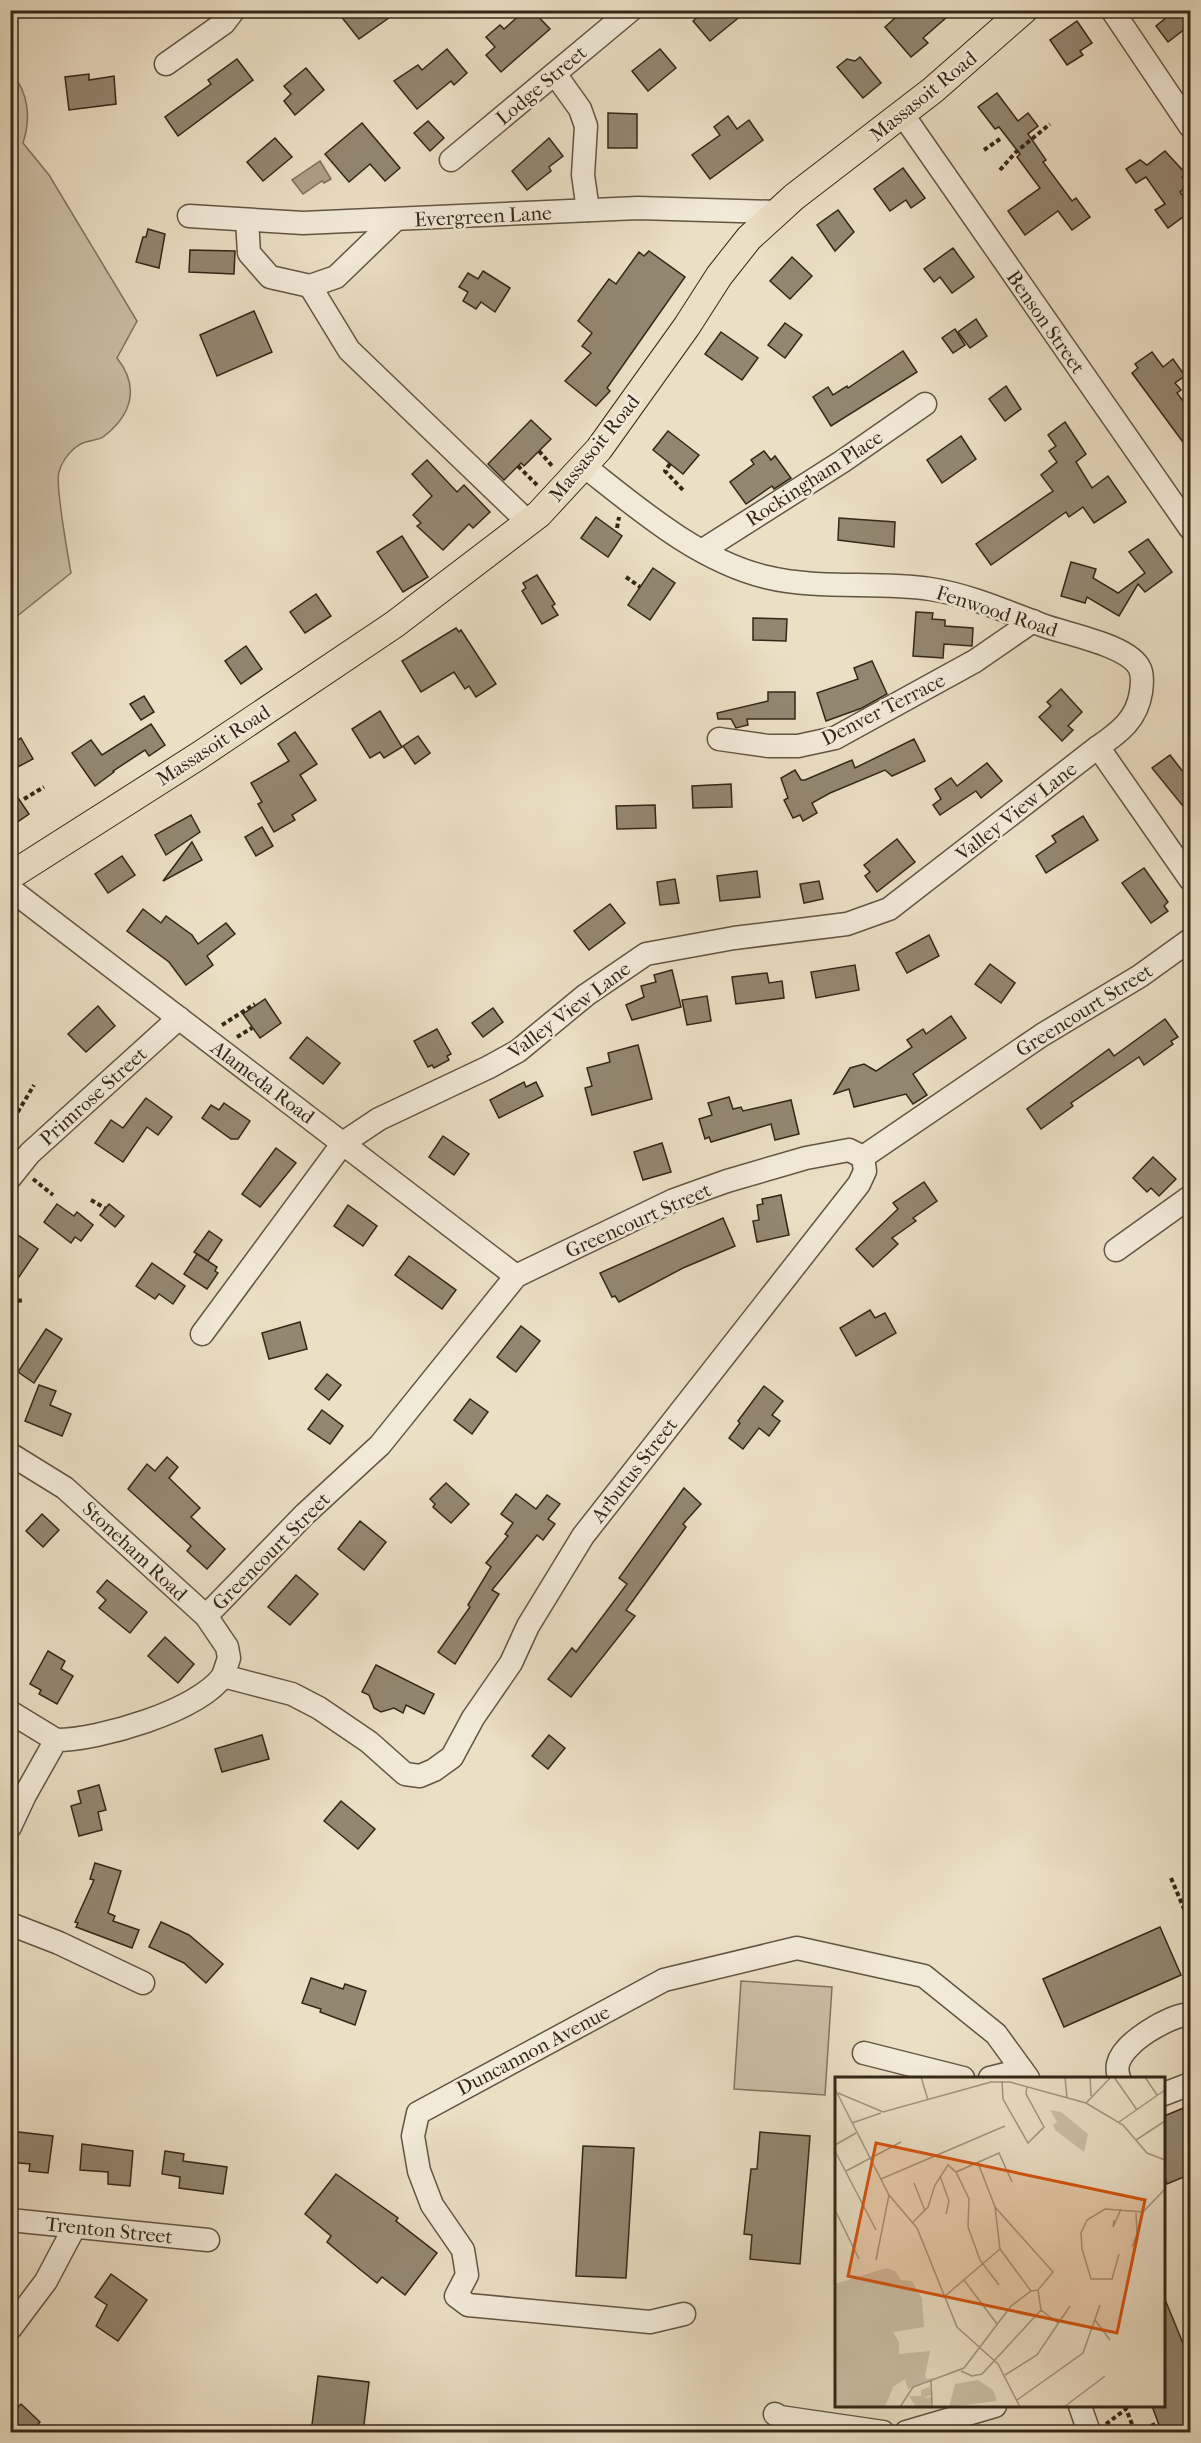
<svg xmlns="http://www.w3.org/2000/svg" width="1201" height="2443" viewBox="0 0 1201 2443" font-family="'IM FELL French Canon',serif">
	<rect width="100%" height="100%" fill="#ebdfc5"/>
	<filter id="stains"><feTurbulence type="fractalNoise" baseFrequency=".00333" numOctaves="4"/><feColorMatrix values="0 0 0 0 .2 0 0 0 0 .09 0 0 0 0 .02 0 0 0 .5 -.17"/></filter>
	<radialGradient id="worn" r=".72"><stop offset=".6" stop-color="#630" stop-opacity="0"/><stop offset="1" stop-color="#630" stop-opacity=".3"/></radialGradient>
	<g fill="#ccc0a8" stroke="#807460" stroke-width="1.5">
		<path d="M11,73C29,92 31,119 23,143L49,175L137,321L117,358C140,387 132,415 103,437C99,440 91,440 86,442C74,445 62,460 59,472C55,483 68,556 71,573L11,621Z"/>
		<polygon points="741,1981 832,1987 825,2095 734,2089"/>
	</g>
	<polygon fill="#ada08a" stroke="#7d705c" stroke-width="1.5" points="320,161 331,179 324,183 322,181 303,194 292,180"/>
	<g fill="#938772" stroke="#342718" stroke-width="1.5">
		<polygon points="336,10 400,10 359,39"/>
		<polygon points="706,10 748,10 710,41 693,21"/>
		<polygon points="904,10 955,10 923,38 928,43 911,57 885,27"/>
		<polygon points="1176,10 1179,10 1190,25 1168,42 1156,26"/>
		<polygon points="523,12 528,17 534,12 550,29 501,72 486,55 495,47 486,37 500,25 504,29"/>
		<polygon points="1077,21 1092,43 1080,51 1083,55 1067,65 1050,40"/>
		<polygon points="447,49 467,73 454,85 451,81 417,109 394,81 418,65 422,70"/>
		<polygon points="660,49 676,68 648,91 632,71"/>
		<polygon points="860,57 881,83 863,98 837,67 847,59 855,61"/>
		<polygon points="237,59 253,80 178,136 165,117 211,84 208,80"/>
		<polygon points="306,68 324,90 295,115 284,101 291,94 284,86"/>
		<polygon points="89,74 89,80 114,76 116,104 69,110 65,77"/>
		<polygon points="997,93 1018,121 1028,113 1038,126 1028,134 1046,160 1043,162 1072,201 1076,198 1090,217 1072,230 1058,211 1025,235 1008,211 1040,188 1017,157 1020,154 999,127 995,129 978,107"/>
		<polygon points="608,113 637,114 637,148 608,148"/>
		<polygon points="728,116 737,129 749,120 763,140 710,179 692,155 720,135 714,127"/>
		<polygon points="428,121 444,138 430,151 414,133"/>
		<polygon points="362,123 400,168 385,181 370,164 349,182 325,154"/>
		<polygon points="275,138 292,157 263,181 247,162"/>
		<polygon points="549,138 563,156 549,167 551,171 527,190 512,171"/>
		<polygon points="1165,151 1186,174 1182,177 1189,185 1180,192 1191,207 1191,211 1168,228 1155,210 1165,204 1146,177 1136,183 1126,169 1140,160 1147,165"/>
		<polygon points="903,168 925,198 911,208 906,200 890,211 874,189"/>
		<polygon points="838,210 854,232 835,251 817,225"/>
		<polygon points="148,229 165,234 159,268 136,262 143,237 146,237"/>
		<polygon points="953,248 974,277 952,293 940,277 934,282 924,269"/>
		<polygon points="190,250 235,251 234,274 189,272"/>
		<polygon points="649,251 685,277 607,388 610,391 596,406 565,381 591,353 582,346 592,333 578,321 609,279 616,284 639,252 644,256"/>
		<polygon points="792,257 812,276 790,299 770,281"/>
		<polygon points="483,271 510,288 495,312 481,302 476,309 463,301 468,292 459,287 468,273 478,279"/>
		<polygon points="254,311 272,352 217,376 200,335"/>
		<polygon points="976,319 987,336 970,348 958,332"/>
		<polygon points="785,323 802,335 785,358 768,345"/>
		<polygon points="955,329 965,345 953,353 942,338"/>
		<polygon points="721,332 758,358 742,380 705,354"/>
		<polygon points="903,351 917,372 831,426 813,397 828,387 833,395 847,386 848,388"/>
		<polygon points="1152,352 1163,367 1173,359 1185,376 1175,383 1181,390 1177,393 1191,412 1191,453 1132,373 1138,368 1135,364"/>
		<polygon points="1006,386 1021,409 1005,421 989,399"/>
		<polygon points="531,420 551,439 524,466 521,463 504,480 488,464"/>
		<polygon points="1065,422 1086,454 1076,462 1092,488 1108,476 1126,502 1094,523 1083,507 1069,517 1066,512 991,565 976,544 1053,491 1041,475 1057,462 1049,451 1056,446 1048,435"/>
		<polygon points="668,431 699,455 683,474 653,450"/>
		<polygon points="961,436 976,459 942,483 927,460"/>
		<polygon points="764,451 771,460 775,456 791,478 774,489 772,486 746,504 730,482 754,464 751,460"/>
		<polygon points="427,460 457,492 464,485 490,512 473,528 469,524 443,550 417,526 421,523 413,515 432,496 412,474"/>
		<polygon points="596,517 622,536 608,557 581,538"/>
		<polygon points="839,518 895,522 894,547 838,540"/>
		<polygon points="402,536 428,577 403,592 377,552"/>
		<polygon points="1148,539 1172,572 1145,592 1138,584 1119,616 1087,597 1085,603 1061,596 1071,562 1096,569 1093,578 1118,593 1145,573 1129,552"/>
		<polygon points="653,568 675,583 650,620 628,605"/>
		<polygon points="537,575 555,604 552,606 558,615 542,624 522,591 526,588 523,583"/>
		<polygon points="316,594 331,616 305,633 290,612"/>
		<polygon points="916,612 933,613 932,619 945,620 945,626 973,628 972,646 944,644 943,658 913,656"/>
		<polygon points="753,618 787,619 786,641 753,640"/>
		<polygon points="456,628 459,632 461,630 496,684 476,697 469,686 465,689 454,672 421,692 402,661"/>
		<polygon points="246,646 262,669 241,684 225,661"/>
		<polygon points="872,661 887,694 862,708 826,721 817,693 858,679 854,668"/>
		<polygon points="1061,689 1082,712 1068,726 1073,730 1062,741 1039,717 1051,706 1047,702"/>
		<polygon points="768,692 795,692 795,719 747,719 748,725 736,728 731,719 718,719 717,713 768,701"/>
		<polygon points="144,696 154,712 141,720 130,704"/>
		<polygon points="380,711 402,747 384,758 380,752 370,758 352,729"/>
		<polygon points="151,724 165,745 149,756 145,750 113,771 114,772 95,786 72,753 91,740 102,755"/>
		<polygon points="295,732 317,764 300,775 316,800 292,815 295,820 274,832 258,804 262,802 251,783 289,761 278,744"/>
		<polygon points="418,736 430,753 415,764 403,746"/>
		<polygon points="21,738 33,759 10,771 10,745"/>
		<polygon points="914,739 925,761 892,776 885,770 830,793 812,803 817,813 803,821 800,815 793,818 784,800 788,798 781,778 795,770 801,780 805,780 852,760 855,768"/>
		<polygon points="1170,755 1191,782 1191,816 1152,768"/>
		<polygon points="987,763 1002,781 981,798 976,791 940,815 933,805 941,799 935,789 951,778 957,786"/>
		<polygon points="731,784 732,807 693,808 692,786"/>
		<polygon points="10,786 29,814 10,827"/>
		<polygon points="655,805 656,828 617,829 616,806"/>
		<polygon points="191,815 200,832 166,855 155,835"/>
		<polygon points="1083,816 1098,840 1046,873 1036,856 1056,842 1052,836"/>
		<polygon points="262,827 273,846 256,856 245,837"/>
		<polygon points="897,839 915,862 877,892 865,876 870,872 864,865"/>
		<polygon points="192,842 202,860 163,881"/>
		<polygon points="122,856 135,875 108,893 95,874"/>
		<polygon points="1144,868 1168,902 1164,906 1168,911 1151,923 1122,883"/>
		<polygon points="757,871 760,897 720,901 717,876"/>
		<polygon points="675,879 679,903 660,905 657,882"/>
		<polygon points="819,881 823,899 804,903 800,884"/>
		<polygon points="610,904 625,923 589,950 574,931"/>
		<polygon points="143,909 161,923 166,916 192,935 198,944 226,923 235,934 207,956 213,965 186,985 169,962 127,931"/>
		<polygon points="929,935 939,956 907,973 896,953"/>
		<polygon points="990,964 1015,983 1001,1003 975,984"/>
		<polygon points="855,965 859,990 816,998 811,972"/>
		<polygon points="672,970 681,1007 632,1020 626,1005 644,997 641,986 656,982 654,975"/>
		<polygon points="767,973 769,983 782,981 784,998 736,1004 732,977"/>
		<polygon points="707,996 711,1021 687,1025 682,1000"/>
		<polygon points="265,999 281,1023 260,1038 243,1014"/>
		<polygon points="98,1006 115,1026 86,1052 68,1034"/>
		<polygon points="493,1008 503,1022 483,1037 472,1023"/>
		<polygon points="951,1016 966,1038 913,1074 927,1095 913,1104 906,1094 854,1107 849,1089 834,1094 850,1068 864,1064 876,1071 912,1047 907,1040 923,1029 926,1034"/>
		<polygon points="1165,1019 1178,1037 1171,1041 1173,1044 1144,1065 1139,1057 1071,1103 1073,1106 1041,1129 1027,1109 1109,1049 1114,1056"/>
		<polygon points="437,1029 451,1054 447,1056 449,1060 434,1068 432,1065 428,1067 414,1041"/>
		<polygon points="307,1037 340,1063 323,1084 290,1058"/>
		<polygon points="638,1045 652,1099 592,1115 585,1088 592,1086 587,1068 610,1062 608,1053"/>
		<polygon points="524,1082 526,1087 536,1082 543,1096 499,1118 490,1100"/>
		<polygon points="729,1097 733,1109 741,1107 743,1111 791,1100 799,1134 775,1140 771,1124 711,1142 709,1137 705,1139 699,1119 712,1115 708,1103"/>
		<polygon points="146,1098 172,1117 158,1135 147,1127 123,1162 95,1143 111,1120 123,1128"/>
		<polygon points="224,1103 250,1121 238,1139 231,1139 202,1118 211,1105 219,1110"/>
		<polygon points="443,1136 469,1154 454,1175 429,1157"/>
		<polygon points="662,1143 671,1172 643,1180 634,1152"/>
		<polygon points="276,1148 296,1163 260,1207 242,1194"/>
		<polygon points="1153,1157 1176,1179 1159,1196 1151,1188 1147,1192 1133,1178"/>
		<polygon points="924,1182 937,1201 913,1218 916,1221 892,1238 898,1244 873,1267 856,1249 898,1209 893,1203"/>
		<polygon points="781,1195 789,1235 757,1242 753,1221 759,1220 757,1205 763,1204 762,1199"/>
		<polygon points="57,1204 74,1216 77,1212 93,1225 81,1241 75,1237 71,1243 44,1222"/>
		<polygon points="109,1204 124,1216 115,1227 100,1215"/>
		<polygon points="348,1205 377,1226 363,1246 334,1226"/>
		<polygon points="723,1218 735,1246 683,1268 619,1302 615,1296 612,1297 600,1273"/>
		<polygon points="209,1231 222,1240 208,1261 194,1252"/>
		<polygon points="18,1235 38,1249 10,1290 10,1246"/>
		<polygon points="197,1254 217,1267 215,1271 218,1273 207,1289 184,1274"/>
		<polygon points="409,1256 456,1290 442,1309 395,1275"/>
		<polygon points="152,1263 185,1286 173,1304 159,1294 155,1299 136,1286"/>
		<polygon points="870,1310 875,1318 885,1313 896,1333 856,1356 840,1328"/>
		<polygon points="300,1322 307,1349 269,1359 262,1333"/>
		<polygon points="521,1326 540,1341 516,1372 497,1357"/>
		<polygon points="46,1329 62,1339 34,1383 18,1372"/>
		<polygon points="327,1374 341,1385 329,1400 315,1389"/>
		<polygon points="39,1385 56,1391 50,1405 71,1414 62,1436 25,1421"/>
		<polygon points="764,1386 783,1401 772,1415 780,1421 769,1436 759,1428 743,1449 729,1438 740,1423 738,1421"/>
		<polygon points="470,1399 488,1412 472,1434 454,1420"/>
		<polygon points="322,1410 343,1426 330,1444 308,1429"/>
		<polygon points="167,1457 178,1467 169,1478 200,1508 191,1517 225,1549 207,1569 187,1551 191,1546 128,1489 147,1464 155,1471"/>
		<polygon points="446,1483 469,1504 451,1523 433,1507 435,1504 430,1499"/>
		<polygon points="684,1488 701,1504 683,1524 686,1527 626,1610 635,1616 571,1697 548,1679 572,1648 576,1652 627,1584 619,1578"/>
		<polygon points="516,1494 536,1509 547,1495 560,1504 548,1519 555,1524 543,1540 537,1535 492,1590 499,1594 455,1664 438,1652 470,1607 468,1605 491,1567 486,1563 508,1536 505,1534 513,1523 501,1514"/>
		<polygon points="42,1514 59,1530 43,1547 26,1531"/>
		<polygon points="360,1521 386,1542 364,1570 338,1549"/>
		<polygon points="296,1575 318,1594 290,1625 268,1607"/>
		<polygon points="107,1580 147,1612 130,1633 99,1608 106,1600 97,1592"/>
		<polygon points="165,1637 194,1664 178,1683 148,1656"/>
		<polygon points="48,1651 65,1661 61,1669 73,1676 57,1704 39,1694 41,1690 30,1684"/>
		<polygon points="376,1665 434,1694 424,1714 406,1705 403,1713 394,1708 381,1712 374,1708 369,1695 362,1692"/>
		<polygon points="262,1735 269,1759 222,1772 215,1749"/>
		<polygon points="549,1735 565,1748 548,1769 532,1756"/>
		<polygon points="99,1785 106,1810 98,1812 102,1830 79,1836 71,1806 81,1803 78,1791"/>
		<polygon points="341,1801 375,1829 358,1849 324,1821"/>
		<polygon points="95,1863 121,1871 108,1913 115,1916 113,1921 139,1930 132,1948 76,1927 78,1923 75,1922 94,1880 90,1879"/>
		<polygon points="161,1922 189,1935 223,1964 206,1983 184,1963 149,1947"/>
		<polygon points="1160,1927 1181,1975 1064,2027 1043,1979"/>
		<polygon points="311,1978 343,1989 345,1984 366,1991 355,2025 320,2012 321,2009 302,2003"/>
		<polygon points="1186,2107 1191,2118 1191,2174 1167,2184 1164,2174 1164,2116"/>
		<polygon points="10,2131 53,2136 48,2173 29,2171 30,2164 10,2162"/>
		<polygon points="760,2132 810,2136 800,2264 750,2259 752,2235 744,2234 751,2169 757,2169"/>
		<polygon points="82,2144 133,2151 130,2186 108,2184 108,2172 80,2170"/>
		<polygon points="583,2146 634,2148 626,2278 576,2276"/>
		<polygon points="165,2151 184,2154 183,2161 227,2167 223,2194 179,2188 180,2177 162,2174"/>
		<polygon points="336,2174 398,2218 396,2221 437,2253 405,2295 382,2277 377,2283 357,2267 327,2242 331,2236 305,2214"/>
		<polygon points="111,2274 147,2300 118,2341 96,2326 107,2305 95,2297"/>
		<polygon points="1164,2297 1191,2363 1191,2433 1162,2433 1152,2406 1164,2406"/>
		<polygon points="318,2376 369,2382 363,2433 311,2433"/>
		<polygon points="21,2404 40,2422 30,2433 10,2433 10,2415"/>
	</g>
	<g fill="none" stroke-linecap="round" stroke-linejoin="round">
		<defs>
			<g id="minor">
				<polyline points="1112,10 1190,126"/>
				<polyline points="166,64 224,23 234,10"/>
				<polyline points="555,74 580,109 586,126 583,175 588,210"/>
				<polyline points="903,115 1190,528"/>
				<polyline points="451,160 631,10"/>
				<polyline points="189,216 303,223 638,208 776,212"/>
				<polyline points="247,220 249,253 270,277 310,286 336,277 395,220"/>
				<polyline points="310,286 349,350 529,523"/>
				<path d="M584,466C639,509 697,560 766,577C819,590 876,581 930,589C969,595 1005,611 1042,625C1065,634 1130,645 1140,669C1143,676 1142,685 1141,692C1137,719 1120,732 1098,747L1190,879"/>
				<polyline points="703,550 843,461 925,404"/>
				<polyline points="719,739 768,746 798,746 835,738 975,661 1033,621"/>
				<polyline points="10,889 516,1276"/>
				<polyline points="10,1178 30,1153 179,1018"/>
				<polyline points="1116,1250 1190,1197"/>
				<polyline points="202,1334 343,1143 379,1119 489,1067 518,1051 586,995 646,954 734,938 847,924 889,909 1098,747"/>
				<polyline points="10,1454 65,1488 206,1616 227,1647 229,1658 223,1676 292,1694 319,1708 369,1742 405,1774 420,1776 434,1770 452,1757 473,1718 511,1663 528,1626 583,1536 859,1184 865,1171 863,1157"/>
				<polyline points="206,1616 305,1514 380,1445 516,1276 674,1200 727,1181 806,1158 849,1150 863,1157 1042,1035 1140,976 1190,940"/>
				<polyline points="10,1712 56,1740"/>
				<path d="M10,1827L25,1795L56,1740C99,1740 198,1711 223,1676"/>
				<polyline points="10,1924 59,1943 143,1983"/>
				<polyline points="864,2053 963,2078"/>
				<polyline points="990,2078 1022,2070"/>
				<path d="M1119,2078C1118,2075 1117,2068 1118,2064C1123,2042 1170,2015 1190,2014"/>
				<polyline points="1164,2094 1190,2084"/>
				<polyline points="10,2220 208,2240"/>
				<polyline points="684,2314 650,2322 468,2305 456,2296 467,2275 463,2250 432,2205 419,2171 413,2136 418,2113 664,1980 797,1948 924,1976 996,2034 1028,2078"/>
				<polyline points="10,2329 46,2281 74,2228"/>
				<polyline points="1080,2406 1089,2432"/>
				<polyline points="775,2414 780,2417 883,2432"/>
				<polyline points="906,2432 995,2406"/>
			</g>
			<polyline id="major" points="10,876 200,755 395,624 539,514 599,449 687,326 719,276 749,238 794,197 933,90 1024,10"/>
		</defs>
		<use href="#minor" stroke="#625543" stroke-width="25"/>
		<use href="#major" stroke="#342718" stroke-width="29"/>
		<g stroke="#342718" stroke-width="4" stroke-dasharray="4.5 3" stroke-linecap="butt">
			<polyline points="984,150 1000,139"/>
			<polyline points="1000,170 1016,152 1050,124"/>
			<polyline points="539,451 553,467"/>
			<polyline points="670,464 665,471 683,490"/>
			<polyline points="518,466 537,485"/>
			<polyline points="617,528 619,517"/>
			<polyline points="626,577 640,587"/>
			<polyline points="24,799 44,787"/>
			<polyline points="222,1025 255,1004"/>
			<polyline points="237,1037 252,1028"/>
			<polyline points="10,1125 34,1085"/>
			<polyline points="33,1179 53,1195"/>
			<polyline points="91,1200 105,1208"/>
			<polyline points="10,1302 24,1300"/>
			<polyline points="1171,1878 1190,1923"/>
			<polyline points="1125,2406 1135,2432 1158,2423"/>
			<polyline points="1106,2424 1126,2409"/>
		</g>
		<use href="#minor" stroke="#f2ead9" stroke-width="22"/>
		<use href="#major" stroke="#ebdfc5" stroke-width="27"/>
	</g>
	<g text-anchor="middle" stroke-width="5" stroke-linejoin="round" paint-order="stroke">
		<g font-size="20" fill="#342718" stroke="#f2ead9">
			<text transform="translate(541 85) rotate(-40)" y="7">Lodge Street</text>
			<text transform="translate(923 96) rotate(-39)" y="7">Massasoit Road</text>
			<text transform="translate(483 216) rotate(-3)" y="7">Evergreen Lane</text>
			<text transform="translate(1046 322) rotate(55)" y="7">Benson Street</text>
			<text transform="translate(594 448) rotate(-51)" y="7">Massasoit Road</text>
			<text transform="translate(814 478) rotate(-33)" y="7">Rockingham Place</text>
			<text transform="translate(997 611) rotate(18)" y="7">Fenwood Road</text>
			<text transform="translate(883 709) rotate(-27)" y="7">Denver Terrace</text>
			<text transform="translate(213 745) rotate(-33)" y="7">Massasoit Road</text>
			<text transform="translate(1016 811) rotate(-38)" y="7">Valley View Lane</text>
			<text transform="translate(569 1010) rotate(-37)" y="7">Valley View Lane</text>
			<text transform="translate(1084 1010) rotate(-32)" y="7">Greencourt Street</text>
			<text transform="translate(263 1082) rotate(37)" y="7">Alameda Road</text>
			<text transform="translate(93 1096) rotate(-42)" y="7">Primrose Street</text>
			<text transform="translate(638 1220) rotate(-24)" y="7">Greencourt Street</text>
			<text transform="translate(634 1470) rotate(-52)" y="7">Arbutus Street</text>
			<text transform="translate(135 1551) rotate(43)" y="7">Stoneham Road</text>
			<text transform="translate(271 1551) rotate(-45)" y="7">Greencourt Street</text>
			<text transform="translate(533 2050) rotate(-28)" y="7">Duncannon Avenue</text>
			<text transform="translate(109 2230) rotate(6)" y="7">Trenton Street</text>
		</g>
	</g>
	<g transform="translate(835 2077)">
		<rect width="330" height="330" fill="#ebdfc5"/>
		<path d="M215,33L226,35L253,57L249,75L220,53L218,48L222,45ZM51,191L60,194L66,203L77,204L87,222L89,250L58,255L64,265V277L95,274L90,299L92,302L100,301L73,312L70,302L58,310L50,330H0V207ZM143,303L158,313L162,324L114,330L120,307ZM95,307L98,317L88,321L98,320L96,330H81L74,319H86V313L94,310L97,315Z" fill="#ccc0a8"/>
		<path fill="none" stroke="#a29580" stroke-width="1.5" d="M86,0L93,23M230,0L232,21M255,0L256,19M279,0L302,33M310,0L322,18M167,4L168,22L193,66L209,50L191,17L192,9M0,12L54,118L82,151L122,250L163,287L185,330M3,16L48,35L156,5H175L251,26L288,48L312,76L330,83M251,26L276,0M284,45L330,13M17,46L46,36M301,63L330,44M0,68L21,56M0,74L41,153M143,86L160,130L165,172L196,214M11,94L66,65M121,95L134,122L133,150L145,183L164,208M105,99L114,124L111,137M46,102L170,49M79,106L90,134M0,133L24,182M279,143L278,150L286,132M78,145L93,130L100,108L113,88L121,95L164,76L177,105M297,170L302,157L301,136M284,177L277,202H256L247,172L246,156L252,143L270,132L308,135L330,112M41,183L54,118M129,203L162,247M203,213L206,233L223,246M110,219L165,172M260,243L275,263M126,294L137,299L147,297L206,233M170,298L202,278L235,229M96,303L97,330M182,323L248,276L265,228M65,330L78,310L129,291L176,229L196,214L203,213L218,195L160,130M229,330L270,299"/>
		<path fill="#d6540d" fill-opacity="0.15" stroke="#d6540d" stroke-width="3" d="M41,66L310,123L282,256L13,199Z"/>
		<rect width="330" height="330" fill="none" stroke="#342718" stroke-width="3"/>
	</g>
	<rect width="1201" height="2443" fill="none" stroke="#ebdfc5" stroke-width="36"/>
	<rect x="12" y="12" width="1177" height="2419" fill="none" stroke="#342718" stroke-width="3"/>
	<rect x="18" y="18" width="1165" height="2407" fill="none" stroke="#342718" stroke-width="1.5"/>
	<rect width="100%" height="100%" filter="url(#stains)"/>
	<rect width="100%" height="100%" fill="url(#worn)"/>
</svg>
